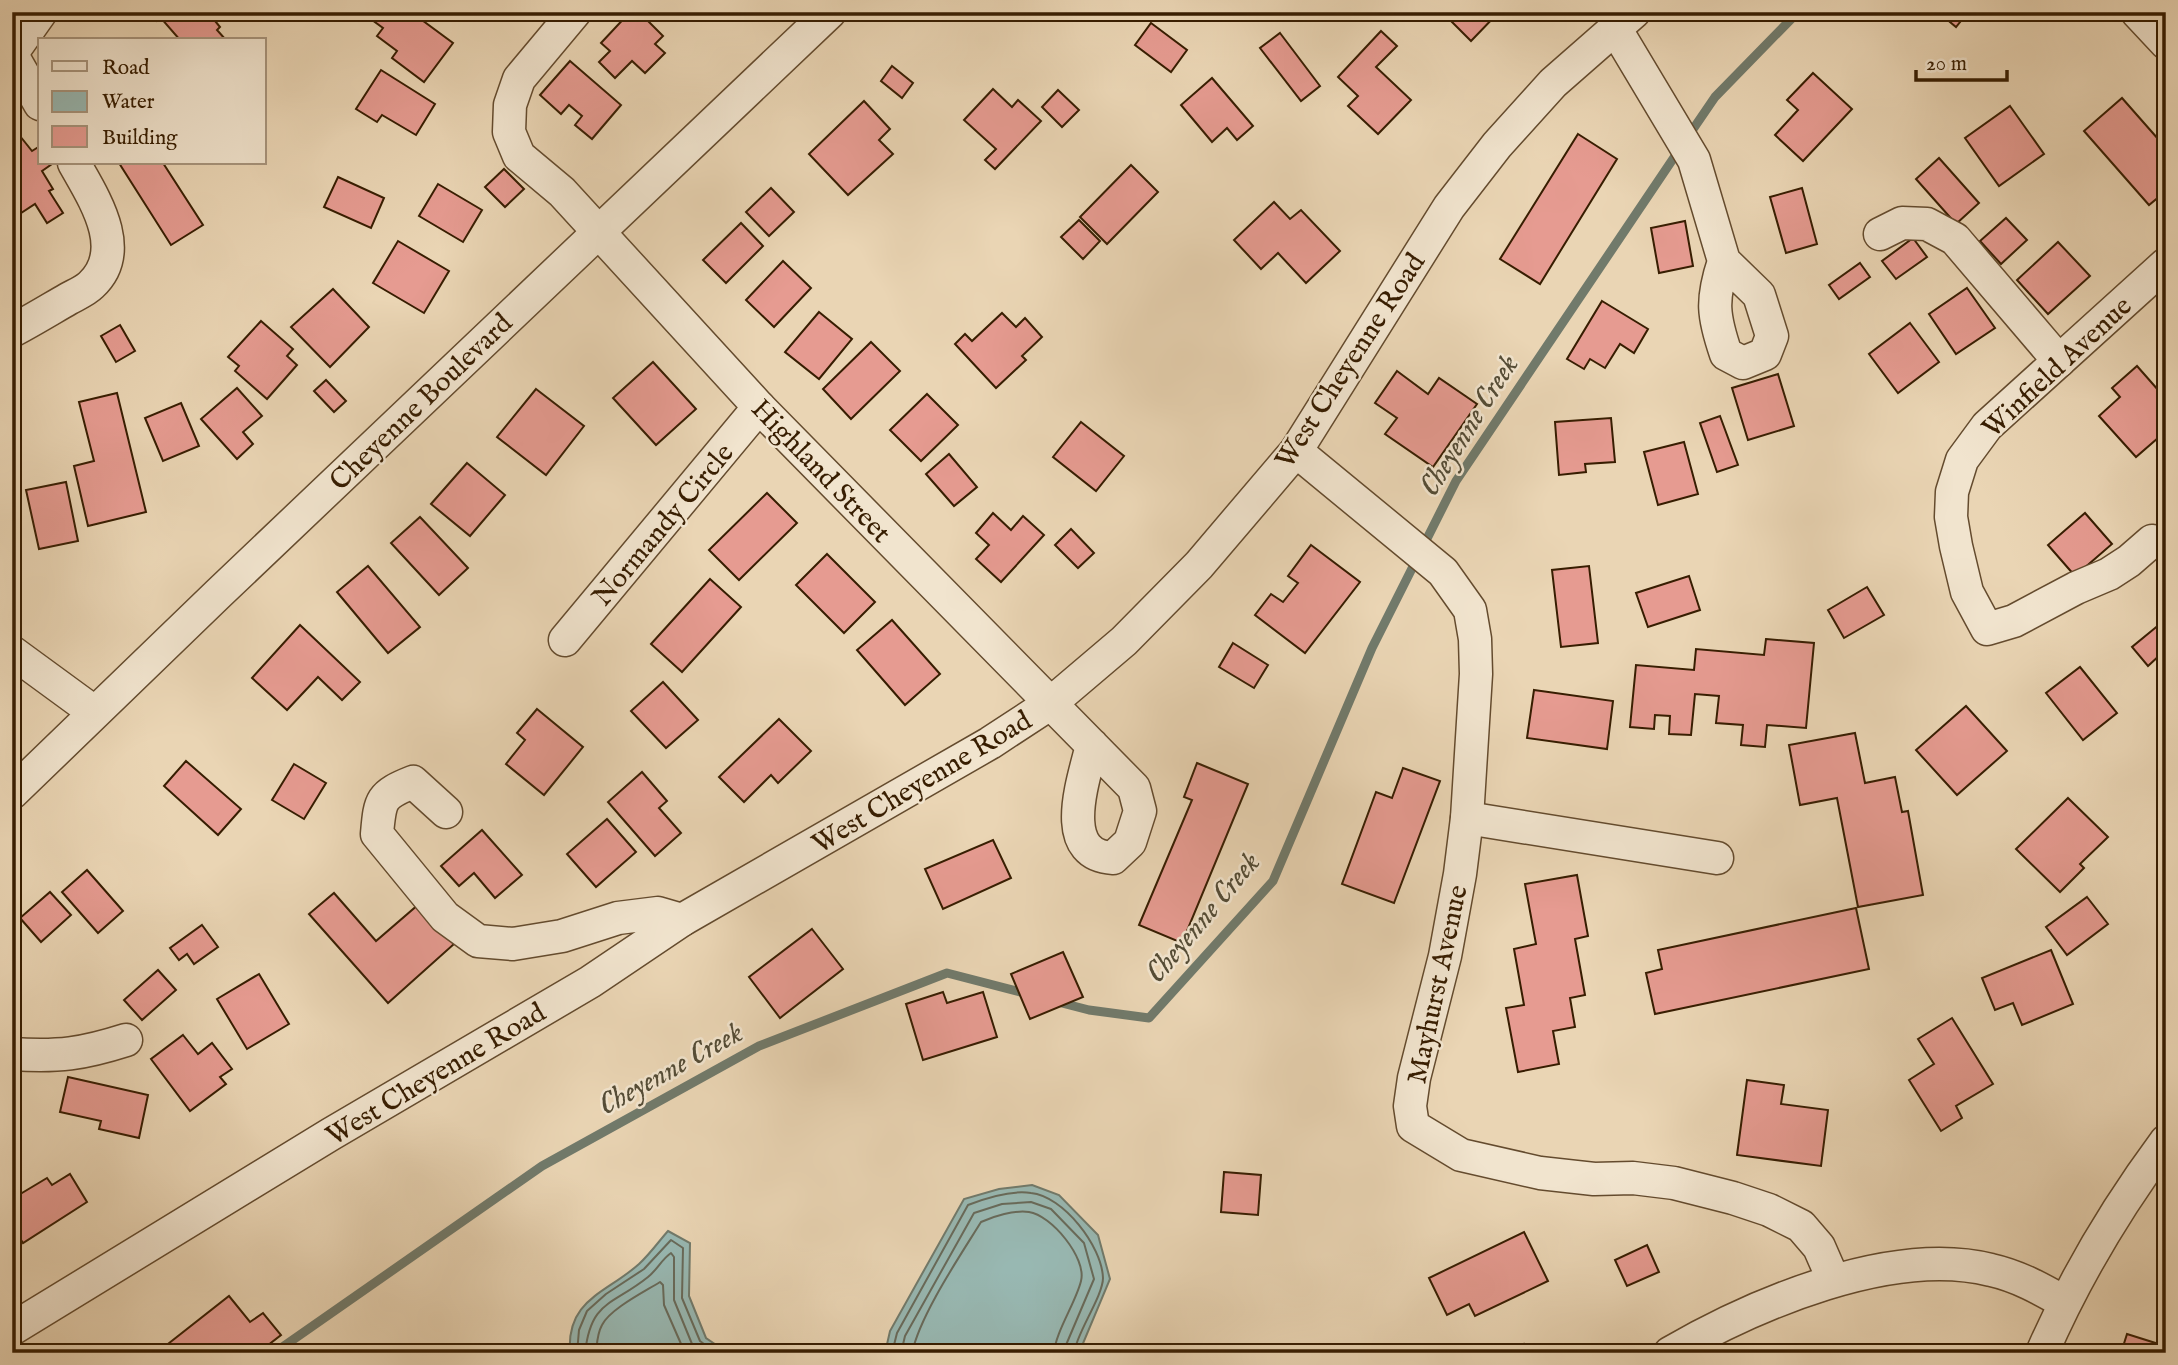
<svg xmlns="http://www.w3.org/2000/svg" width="2178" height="1365" viewBox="0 0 2178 1365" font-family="'IM FELL English',serif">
	<rect width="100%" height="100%" fill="#ead5b4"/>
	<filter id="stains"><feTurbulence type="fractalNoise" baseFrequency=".00286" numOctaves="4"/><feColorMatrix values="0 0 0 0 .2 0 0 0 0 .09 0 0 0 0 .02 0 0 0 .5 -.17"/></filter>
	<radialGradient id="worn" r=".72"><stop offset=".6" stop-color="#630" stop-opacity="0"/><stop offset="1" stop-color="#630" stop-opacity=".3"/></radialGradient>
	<g fill="#98b8b2" stroke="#717a6b" stroke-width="2">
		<polygon points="1032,1185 1059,1195 1098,1235 1110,1279 1079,1353 885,1353 890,1331 964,1199 999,1189"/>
		<path d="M668,1231L690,1243L689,1296L706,1338L728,1353H570C566,1299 607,1293 639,1264C650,1254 659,1241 668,1231Z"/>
	</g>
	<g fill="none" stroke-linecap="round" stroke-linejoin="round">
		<g stroke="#686a5a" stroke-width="2">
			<polyline points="577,1353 579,1330 587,1311 606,1294 644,1269 671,1240 683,1248 682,1298 700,1341 716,1353"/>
			<path d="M585,1353C591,1300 612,1306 648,1277C657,1270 662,1259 671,1253L674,1257V1300L692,1344L700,1353"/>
			<path d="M596,1353C597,1343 597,1334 602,1325C610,1309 644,1292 660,1282L663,1285L664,1305L685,1353"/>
			<path d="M892,1353L897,1333L968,1205C986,1198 1011,1190 1031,1193C1063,1196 1102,1246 1103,1278C1103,1296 1076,1334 1074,1353"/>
			<polyline points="901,1353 905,1336 974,1213 1002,1204 1031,1202 1051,1209 1084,1243 1094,1279 1066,1345 1065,1353"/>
			<path d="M912,1353C920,1315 960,1256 981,1222C994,1216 1014,1210 1029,1212C1051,1215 1087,1258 1081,1281C1076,1302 1055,1333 1054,1353"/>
		</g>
		<g stroke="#717a6b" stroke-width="9">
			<polyline points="1687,138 1715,97 1798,12"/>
			<polyline points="1058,1002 1089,1010 1149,1018 1273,881 1372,648 1456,481 1679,150"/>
			<polyline points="274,1353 542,1166 759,1046 947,973 1028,994"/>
		</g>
	</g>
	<g fill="#e69b91" stroke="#371d01" stroke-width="2">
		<polygon points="149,12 215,12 211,16 220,27 217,30 226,40 180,40 161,18 157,21"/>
		<polygon points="372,12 411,12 453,43 424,82 392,58 397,51 377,36 383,28 368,17"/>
		<polygon points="630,12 639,12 663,36 655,44 665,53 645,73 632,61 615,78 599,62 610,51 601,43"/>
		<polygon points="1442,12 1499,12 1471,41"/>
		<polygon points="1938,12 1968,12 1956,27"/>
		<polygon points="1151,23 1187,50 1171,72 1135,45"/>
		<polygon points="1381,31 1397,46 1376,67 1411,100 1378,134 1348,106 1358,96 1338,77"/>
		<polygon points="1280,33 1320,86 1301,101 1260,48"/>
		<polygon points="570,61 621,105 592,139 575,125 582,116 569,105 561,114 540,95"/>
		<polygon points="892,66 913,83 902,98 881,81"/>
		<polygon points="381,70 435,104 416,135 382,115 377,122 356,109"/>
		<polygon points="1813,73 1852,109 1803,161 1775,135 1798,110 1787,100"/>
		<polygon points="1212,78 1253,126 1237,140 1227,128 1212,142 1181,105"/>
		<polygon points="993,89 1012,107 1018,100 1041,121 995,169 985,160 996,149 964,120"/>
		<polygon points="1058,90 1079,110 1062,127 1042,107"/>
		<polygon points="2122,98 2166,148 2166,191 2149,205 2084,131"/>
		<polygon points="864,101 890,129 879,140 893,154 848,195 809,154"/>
		<polygon points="2010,106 2044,154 1999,186 1965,138"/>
		<polygon points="12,126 32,151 40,146 40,163 52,164 42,171 53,189 49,191 63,213 47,223 35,204 12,219"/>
		<polygon points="1578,134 1617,159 1540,284 1500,259"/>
		<polygon points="1939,158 1979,203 1956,224 1916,179"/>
		<polygon points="119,163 163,163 203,225 171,245"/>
		<polygon points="1131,165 1158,192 1107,244 1080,217"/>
		<polygon points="504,169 524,189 505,207 485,187"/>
		<polygon points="338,177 384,198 371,228 324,207"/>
		<polygon points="438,184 482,210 463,242 419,216"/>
		<polygon points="771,188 794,212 769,236 746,212"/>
		<polygon points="1802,188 1817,244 1786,253 1770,197"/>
		<polygon points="1274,202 1290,219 1301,210 1340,251 1306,283 1278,253 1261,269 1234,240"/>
		<polygon points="2006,218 2027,240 2001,264 1980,241"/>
		<polygon points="1079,220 1100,241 1083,259 1061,237"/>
		<polygon points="1685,221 1693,266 1659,273 1651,228"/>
		<polygon points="741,223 763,246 726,283 703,260"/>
		<polygon points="1913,238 1927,257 1896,279 1882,261"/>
		<polygon points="398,241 449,271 424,313 373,283"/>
		<polygon points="2058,242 2090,276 2048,314 2017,280"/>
		<polygon points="783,261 811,288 774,327 746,300"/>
		<polygon points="1860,263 1870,277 1839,299 1829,285"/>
		<polygon points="1967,288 1995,328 1956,354 1929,314"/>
		<polygon points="333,289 369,327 330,367 291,327"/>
		<polygon points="1602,301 1648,329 1634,353 1620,344 1605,368 1590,359 1584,369 1567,359"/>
		<polygon points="819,312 852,339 819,379 785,352"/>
		<polygon points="1002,313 1016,327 1025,318 1042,337 1022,356 1026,360 996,388 955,344 965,334 972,341"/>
		<polygon points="261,321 293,349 287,356 297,365 267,399 235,371 239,366 228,357"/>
		<polygon points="1910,323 1939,362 1898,393 1869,354"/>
		<polygon points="120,325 135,351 116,362 101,336"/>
		<polygon points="871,342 900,371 851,419 823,389"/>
		<polygon points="653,362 696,409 656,445 613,398"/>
		<polygon points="2137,366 2166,399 2166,431 2136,457 2099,416 2120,397 2112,388"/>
		<polygon points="1397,371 1428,394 1439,378 1477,404 1433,467 1385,434 1397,418 1375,403"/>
		<polygon points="1778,374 1794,426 1748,440 1732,388"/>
		<polygon points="326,380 346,401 334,412 314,391"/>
		<polygon points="237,388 262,416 243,432 253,444 237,459 201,419"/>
		<polygon points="536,389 584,426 546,475 497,437"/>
		<polygon points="117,393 146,512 88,526 74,466 94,461 79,402"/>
		<polygon points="927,394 958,425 921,461 890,430"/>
		<polygon points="181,403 199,446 163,461 145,418"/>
		<polygon points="1720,416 1738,465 1717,472 1700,423"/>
		<polygon points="1611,418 1615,462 1585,464 1586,472 1559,475 1555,422"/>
		<polygon points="1081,422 1124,456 1096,491 1053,457"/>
		<polygon points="1684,442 1698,494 1658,505 1644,452"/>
		<polygon points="949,454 977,487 954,506 926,474"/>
		<polygon points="467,463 505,495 470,536 431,504"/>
		<polygon points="66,482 78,541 39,549 26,490"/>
		<polygon points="767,493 797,523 739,580 709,550"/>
		<polygon points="993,513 1011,530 1023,516 1044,535 1001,582 976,559 989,545 976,533"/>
		<polygon points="2085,513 2112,544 2075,576 2048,545"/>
		<polygon points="420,517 468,568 439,595 391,543"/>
		<polygon points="1071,529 1094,553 1078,568 1055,545"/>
		<polygon points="1311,545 1360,582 1305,653 1255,615 1271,594 1283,602 1298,583 1288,576"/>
		<polygon points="827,554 875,602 844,633 796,585"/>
		<polygon points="368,566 420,627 388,653 337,592"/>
		<polygon points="1589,566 1598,643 1561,647 1552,570"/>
		<polygon points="1689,576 1700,610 1648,627 1636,593"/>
		<polygon points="710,579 741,607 682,672 651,644"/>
		<polygon points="1867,587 1884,615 1844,638 1828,610"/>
		<polygon points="2166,619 2166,660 2161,654 2148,666 2132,647"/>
		<polygon points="892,620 940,674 905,705 857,650"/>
		<polygon points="300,625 360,682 342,700 318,677 287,710 252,678"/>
		<polygon points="1766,639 1814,643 1806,728 1767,725 1765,747 1741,745 1743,725 1716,723 1719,696 1695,694 1691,735 1669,734 1670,716 1655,715 1654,729 1630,727 1636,665 1694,670 1696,649 1764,655"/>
		<polygon points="1233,643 1268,665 1254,688 1219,667"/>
		<polygon points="2080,667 2117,713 2083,740 2046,693"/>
		<polygon points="663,682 698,720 666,748 631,711"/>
		<polygon points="1534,690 1613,701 1607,749 1527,738"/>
		<polygon points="1966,706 2007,751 1957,795 1916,750"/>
		<polygon points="537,709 583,747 544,795 506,764 525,740 517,733"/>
		<polygon points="779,719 811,751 778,783 771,775 744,802 719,777"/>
		<polygon points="1855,733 1865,783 1895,777 1902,812 1908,811 1923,895 1858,907 1837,798 1800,805 1789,745"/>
		<polygon points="186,761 241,809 218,835 164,786"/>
		<polygon points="1197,763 1248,784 1182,943 1139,925 1192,800 1184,797"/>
		<polygon points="294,764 326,783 304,819 272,800"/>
		<polygon points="1403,768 1440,781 1394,903 1342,884 1376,792 1392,798"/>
		<polygon points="642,772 667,801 659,808 681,833 655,856 608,802"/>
		<polygon points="2068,798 2108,837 2080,864 2084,868 2060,892 2016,849"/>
		<polygon points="607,819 636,852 596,887 567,854"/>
		<polygon points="482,830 522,875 495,898 474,873 459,886 441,866"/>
		<polygon points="993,840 1011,878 943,909 925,869"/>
		<polygon points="87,870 123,911 98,933 62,892"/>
		<polygon points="1577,875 1588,936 1575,939 1585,995 1570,998 1575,1027 1553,1031 1559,1064 1518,1072 1506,1008 1524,1005 1514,949 1536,944 1525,884"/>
		<polygon points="50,892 71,915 41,942 20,918"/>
		<polygon points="334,893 376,941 419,904 454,944 388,1003 309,914"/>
		<polygon points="2087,897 2108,924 2067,955 2046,927"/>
		<polygon points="1856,908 1869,969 1655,1014 1646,973 1662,969 1658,950"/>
		<polygon points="202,925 218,947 194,964 187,954 179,960 170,948"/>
		<polygon points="812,929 843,969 780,1018 749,977"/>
		<polygon points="2051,950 2073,1004 2022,1025 2013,1003 1995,1010 1982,978"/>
		<polygon points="1063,952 1083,997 1030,1019 1011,974"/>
		<polygon points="158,970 176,990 142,1020 124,1000"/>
		<polygon points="259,974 289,1024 247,1049 217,999"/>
		<polygon points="943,992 947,1003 983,992 997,1037 923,1060 906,1004"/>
		<polygon points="1952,1018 1993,1084 1956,1106 1962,1118 1941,1131 1909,1080 1934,1064 1918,1039"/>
		<polygon points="183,1035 198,1054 212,1043 232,1069 220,1077 226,1084 190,1111 151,1059"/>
		<polygon points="68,1077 148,1095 139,1138 99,1129 101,1121 60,1112"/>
		<polygon points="1747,1080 1784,1085 1781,1104 1828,1110 1821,1166 1737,1155"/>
		<polygon points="1224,1172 1261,1175 1258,1215 1221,1212"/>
		<polygon points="70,1174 87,1202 23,1243 12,1226 12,1199 47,1178 52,1185"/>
		<polygon points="1524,1232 1548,1281 1475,1316 1469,1304 1447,1315 1429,1278"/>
		<polygon points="1647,1245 1659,1272 1627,1286 1615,1260"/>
		<polygon points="229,1296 250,1322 263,1313 281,1335 267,1346 273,1353 160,1353 159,1351"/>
		<polygon points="2127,1334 2165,1346 2163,1353 2121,1353"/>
		<polygon points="1524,1344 1532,1353 1513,1353"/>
	</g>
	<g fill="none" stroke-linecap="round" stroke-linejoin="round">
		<defs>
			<g id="minor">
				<path d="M575,12L519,79L510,105L509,132L519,156L562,192L759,407L1134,788L1140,811L1130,842L1113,858C1056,855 1084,779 1092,745"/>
				<polyline points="2137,12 2166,43"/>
				<path d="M1615,28L1694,160L1724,261L1759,295L1772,336L1765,354L1743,363L1726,354C1713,316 1711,300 1724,261"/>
				<polyline points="12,53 41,12"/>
				<polyline points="12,55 40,104"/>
				<polyline points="1880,234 1902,223 1927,224 1955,239 2059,361"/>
				<path d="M12,331C31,321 49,310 68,299C75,295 85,291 91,285C129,250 93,197 74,163"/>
				<polyline points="1296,451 1443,572 1470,610 1475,639 1476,674 1467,818 1460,874 1445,956 1414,1078 1410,1106 1413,1126 1461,1155 1540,1173 1594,1179 1633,1178 1674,1183 1733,1198 1769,1210 1801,1226 1819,1247 1833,1279"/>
				<polyline points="2152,541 2129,561 2109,574 2076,588 2014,621 1987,629 1967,592 1956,546 1951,517 1952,492 1962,460 1987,426 2166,264"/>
				<polyline points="565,640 759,407"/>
				<polyline points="12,652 94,712"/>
				<polyline points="12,793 218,594 830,12"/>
				<path d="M446,812L413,782C380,795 380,800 377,834L445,917L478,941L513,944L562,936L618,918L658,913L682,920"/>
				<polyline points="1467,818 1717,858"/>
				<path d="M12,1054C59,1057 82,1054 126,1040"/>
				<polyline points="12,1329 331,1134 590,982 682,920 990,743 1051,703 1124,641 1199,565 1296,451 1449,207 1497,145 1553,83 1634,12"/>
				<path d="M1670,1353C1755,1304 1892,1245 1991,1270C2018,1276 2041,1289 2064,1302"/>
				<path d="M2042,1353C2075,1277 2117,1207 2166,1141"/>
			</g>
		</defs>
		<use href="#minor" stroke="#644b2e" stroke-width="35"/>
		<use href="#minor" stroke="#f1e4ce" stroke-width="32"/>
	</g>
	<g text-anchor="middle" stroke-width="5" stroke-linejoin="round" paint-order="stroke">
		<g font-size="28" fill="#371d01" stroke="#f1e4ce">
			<text transform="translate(1349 360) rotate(-57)" y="10">West Cheyenne Road</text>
			<text transform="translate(2056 366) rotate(-43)" y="10">Winfield Avenue</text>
			<text transform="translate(420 401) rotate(-44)" y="10">Cheyenne Boulevard</text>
			<text transform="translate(822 470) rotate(46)" y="10">Highland Street</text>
			<text transform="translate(662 524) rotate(-50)" y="10">Normandy Circle</text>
			<text transform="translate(921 781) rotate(-31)" y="10">West Cheyenne Road</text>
			<text transform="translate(1436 984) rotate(-78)" y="10">Mayhurst Avenue</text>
			<text transform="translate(435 1073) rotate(-31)" y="10">West Cheyenne Road</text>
		</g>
		<g font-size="30" font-style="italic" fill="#544c36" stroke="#f1e4ce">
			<text transform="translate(1468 425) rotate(-58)" y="10">Cheyenne Creek</text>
			<text transform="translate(1202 917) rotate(-50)" y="10">Cheyenne Creek</text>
			<text transform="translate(670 1068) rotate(-29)" y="10">Cheyenne Creek</text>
		</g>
	</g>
	<rect width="2178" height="1365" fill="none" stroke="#ead5b4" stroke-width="42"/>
	<rect x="14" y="14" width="2150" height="1337" fill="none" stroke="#371d01" stroke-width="3.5"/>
	<rect x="21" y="21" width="2136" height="1323" fill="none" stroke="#371d01" stroke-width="2"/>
	<rect x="38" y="38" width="228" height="126" fill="#f1e4ce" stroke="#a7947c" stroke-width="2"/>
	<rect x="52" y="61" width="35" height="10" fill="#f1e4ce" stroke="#a7947c" stroke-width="2"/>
	<text x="102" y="74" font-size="21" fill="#371d01">Road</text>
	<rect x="52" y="91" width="35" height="21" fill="#98b8b2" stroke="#a7947c" stroke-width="2"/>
	<text x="102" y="108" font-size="21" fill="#371d01">Water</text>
	<rect x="52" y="126" width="35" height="21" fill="#e69b91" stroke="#a7947c" stroke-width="2"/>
	<text x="102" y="144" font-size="21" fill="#371d01">Building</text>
	<path d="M1916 70v10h91v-10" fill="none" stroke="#371d01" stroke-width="3.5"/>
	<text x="1926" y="70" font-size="21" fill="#371d01" stroke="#f1e4ce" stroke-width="5" paint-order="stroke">20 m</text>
	<rect width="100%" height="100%" filter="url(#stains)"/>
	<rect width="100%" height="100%" fill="url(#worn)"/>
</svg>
